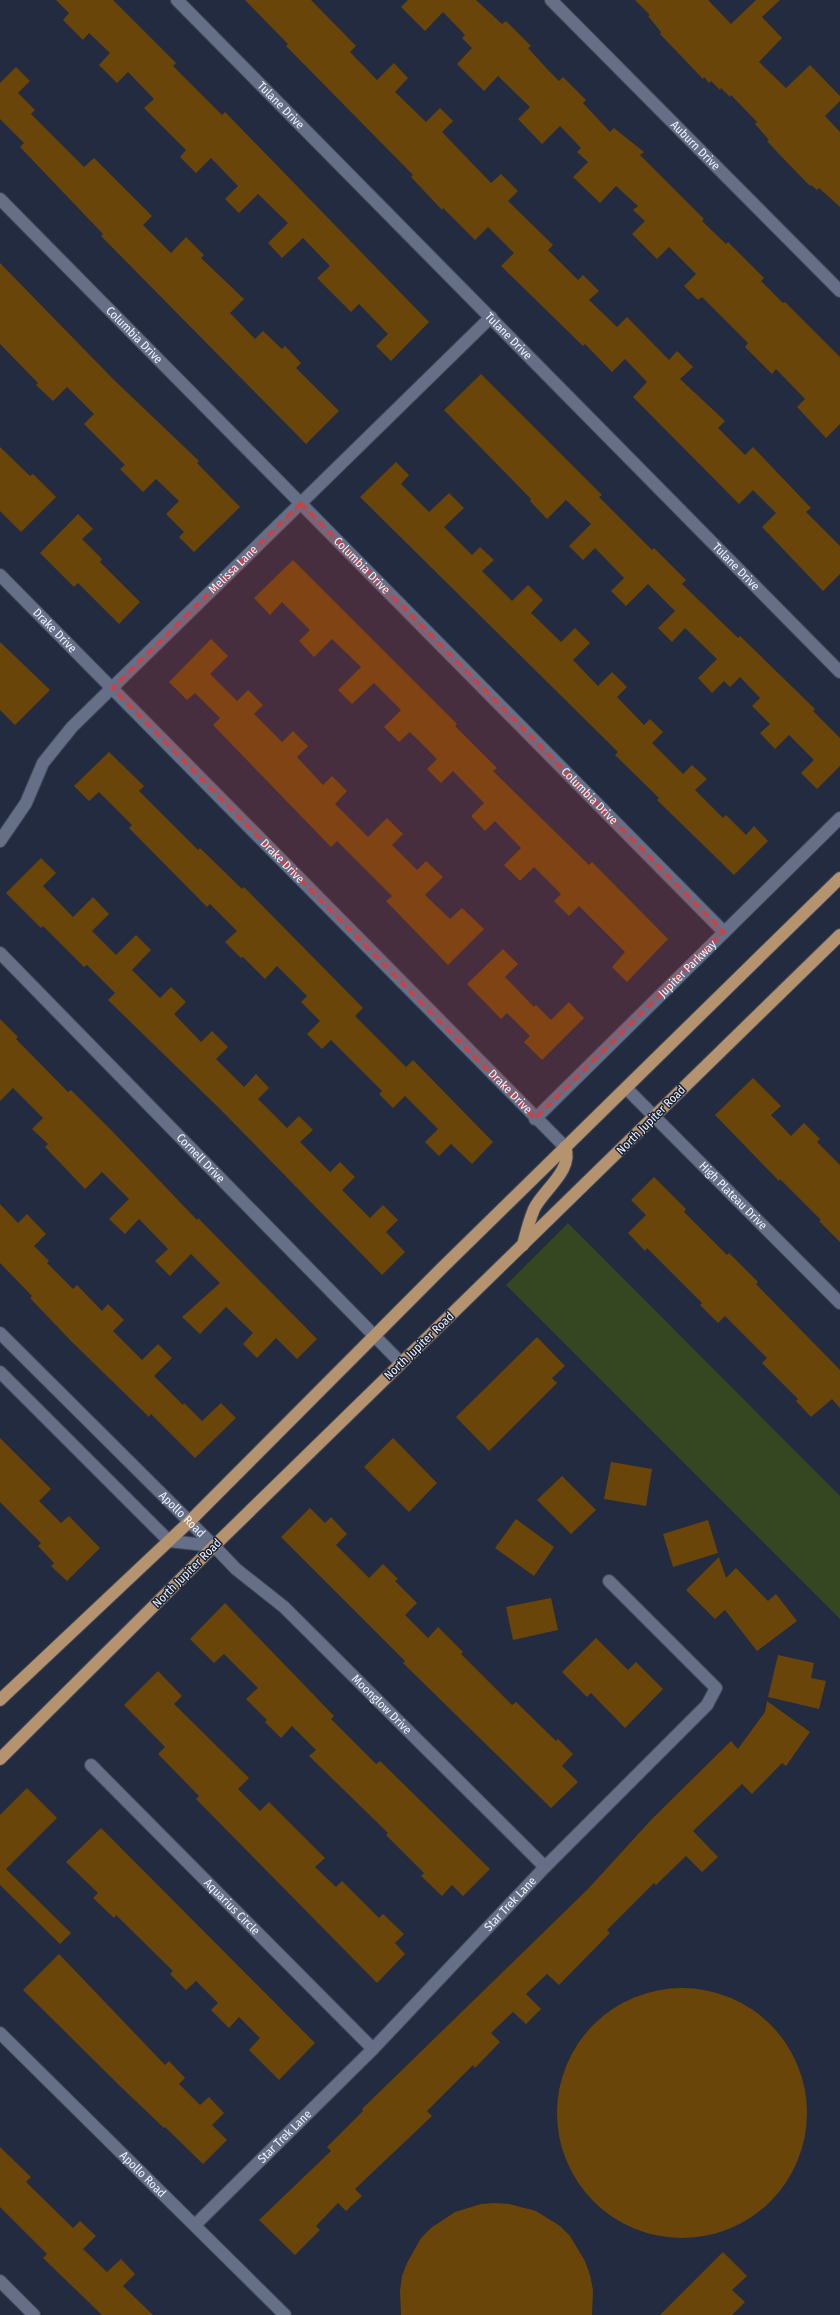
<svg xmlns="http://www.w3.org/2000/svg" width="840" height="2315" viewBox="0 0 840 2315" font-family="'Fira Sans Condensed',sans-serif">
	<rect width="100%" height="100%" fill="#222b3f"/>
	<polygon fill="#344720" points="568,1223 840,1496 840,1619 506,1285"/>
	<g fill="#6a450a">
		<polygon points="56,0 113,0 176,63 173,66 222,115 225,112 429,322 391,361 376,346 388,334 359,304 351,312 317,278 330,266 303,238 282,258 268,243 288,223 258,194 239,213 225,199 238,186 211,158 196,173 180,157 186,150 144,108 154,99 128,72 117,83 99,65 110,53 89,33 83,40 63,20 69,13"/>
		<polygon points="245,0 311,0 356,46 350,52 377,80 394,63 408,78 395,92 426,122 440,108 453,121 442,132 491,183 501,174 518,191 508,201 553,245 548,250 578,280 583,275 599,291 589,300 617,327 627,317 669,360 677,351 693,367 680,379 725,421 718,428 745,455 753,447 811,508 806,512 840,546 840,574 823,591 762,527 776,513 753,490 739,504 633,397 647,382 625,359 612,372 585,344 583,346 501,266 514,253 488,227 475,240 443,208 442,210 411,177 413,175 286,46 288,44"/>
		<polygon points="408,0 476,0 502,24 506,21 531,46 528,48 548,70 559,81 563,77 586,100 583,103 610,132 614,128 644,152 640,155 704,219 702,221 726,244 728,242 764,278 761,281 783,303 785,302 840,357 840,424 826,438 797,407 805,399 776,369 772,374 745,347 748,343 702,297 698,300 684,286 696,274 669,247 657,259 632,234 645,221 633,210 638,206 616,186 600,203 573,177 588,162 577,152 581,148 560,126 542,144 518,119 530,107 498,76 484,91 457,64 472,48 462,38 465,35 443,12 425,31 401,7"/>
		<polygon points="635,0 708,0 731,24 756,0 780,0 762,17 782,38 759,62 786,88 810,65 840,96 840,101 825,116 840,132 840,207 819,188 817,190 811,185 810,186 779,154 767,141 769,140 755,124 757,122 731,95 730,97 721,88 720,90 711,81 709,83 704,77 703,79 660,34 661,32 648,16 650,15"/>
		<polygon points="16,67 30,81 18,93 35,110 31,114 84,167 94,158 152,216 143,225 171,253 186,237 204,255 201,258 244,299 230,313 255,339 263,331 282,349 285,346 301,363 296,368 339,411 306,444 101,236 103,234 20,147 24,143 0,119 0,83"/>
		<polygon points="0,263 113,379 199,461 197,463 240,507 194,552 179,537 184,532 166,514 179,501 156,479 143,492 120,469 125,465 84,424 94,414 67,387 53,401 36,385 38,383 0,344"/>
		<polygon points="481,374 602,495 599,497 652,550 654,548 686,580 682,584 738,638 740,636 815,709 813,711 840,738 840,766 817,789 801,773 814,760 789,735 775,749 760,733 770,724 752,706 760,698 740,677 730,687 724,681 712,693 698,678 717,659 685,628 672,642 658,628 675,611 648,584 626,606 611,591 624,578 595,548 583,560 569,546 591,524 566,500 547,519 530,501 531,499 444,410"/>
		<polygon points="0,447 30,476 33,474 56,497 21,532 0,511"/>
		<polygon points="396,462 409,475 401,484 429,512 449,493 464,508 444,527 472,555 480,547 494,560 482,571 512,601 528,585 543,600 531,613 561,642 575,628 590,643 573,660 598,686 612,672 627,687 617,697 644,725 650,719 663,732 652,743 683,774 692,765 707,779 695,790 723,818 726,815 746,835 754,826 768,841 734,875 657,800 659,798 615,755 618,752 360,497"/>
		<polygon points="78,514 93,529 82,539 102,559 100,562 140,602 119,624 78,583 74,587 40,553"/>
		<polygon points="293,560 457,724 455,726 497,768 493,771 589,865 592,862 668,939 627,982 612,967 625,952 579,906 569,916 554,901 561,894 534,867 520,881 504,865 521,848 495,821 485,831 471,816 484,803 453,771 441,783 427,769 437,759 410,732 399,742 384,727 401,710 374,683 352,704 338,690 361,667 332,639 314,657 299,641 310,630 282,602 270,615 254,598"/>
		<polygon points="211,639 228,656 210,674 237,701 248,690 263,705 254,714 282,742 293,731 308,746 297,757 323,785 332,776 347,791 335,804 368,837 387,818 403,834 392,845 417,870 426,861 443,877 425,895 450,919 462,908 484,929 448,965 386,901 392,896 337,841 331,847 213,725 220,718 195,693 187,700 169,682"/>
		<polygon points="0,642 50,690 15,725 0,710"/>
		<polygon points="109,752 144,786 139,791 198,850 200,848 242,889 244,887 363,1008 355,1016 406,1067 413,1060 493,1142 472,1164 451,1144 439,1156 425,1142 438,1129 405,1096 393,1108 379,1094 382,1091 331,1040 322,1049 307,1034 320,1021 301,1002 307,996 277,966 265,979 243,957 241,958 225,942 237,931 210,904 207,907 129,828 132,825 99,792 89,801 74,786"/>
		<polygon points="41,858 56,873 43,886 73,917 93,897 109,914 92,931 116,955 136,935 151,950 132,970 160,998 171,987 186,1002 174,1014 201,1042 212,1031 228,1047 216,1059 244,1087 256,1074 269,1088 258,1099 287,1128 299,1116 313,1130 300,1142 330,1172 340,1162 355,1177 342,1190 370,1218 383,1205 398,1220 386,1232 405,1252 382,1275 221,1110 108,1000 115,993 87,965 84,967 43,926 41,928 6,893"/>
		<polygon points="503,949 518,964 505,977 534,1007 536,1005 551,1020 569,1002 584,1018 542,1060 524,1042 530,1036 507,1013 501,1019 467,984"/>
		<polygon points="0,1019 18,1037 16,1039 68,1092 71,1090 112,1131 197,1220 198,1218 317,1339 297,1359 276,1338 257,1358 243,1344 253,1333 226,1307 200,1334 182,1317 220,1283 191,1254 170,1276 155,1261 168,1249 139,1219 125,1234 109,1219 129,1199 102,1172 85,1189 45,1147 48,1144 32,1129 43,1118 13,1088 0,1101"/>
		<polygon points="753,1078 781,1106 771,1115 791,1136 804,1123 820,1139 817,1142 840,1165 840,1242 819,1221 821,1220 780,1179 779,1181 715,1115"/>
		<polygon points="654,1177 686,1209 684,1212 727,1255 729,1253 758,1282 756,1284 840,1370 840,1408 832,1399 811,1417 796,1401 798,1399 762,1363 767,1358 725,1316 718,1323 700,1305 702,1303 647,1248 645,1251 628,1233 646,1215 631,1200"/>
		<polygon points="0,1204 18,1223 27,1214 46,1234 34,1246 49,1261 47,1263 73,1289 77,1285 102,1311 108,1304 124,1320 113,1331 142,1360 158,1344 172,1358 154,1376 183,1405 184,1403 202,1421 221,1403 236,1418 195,1458 151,1414 149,1417 71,1341 30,1298 32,1296 0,1263"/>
		<polygon points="537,1337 565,1366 552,1378 557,1383 489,1451 456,1417"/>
		<polygon points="0,1438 51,1489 39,1501 61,1523 69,1516 100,1548 67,1581 51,1566 54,1563 38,1546 41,1543 0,1502"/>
		<polygon points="393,1438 437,1483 409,1512 364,1467"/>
		<polygon points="611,1462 652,1469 646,1506 604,1499"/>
		<polygon points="562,1476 596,1510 571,1534 537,1500"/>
		<polygon points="310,1508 325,1523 331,1517 347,1534 336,1545 369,1578 383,1564 398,1579 395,1581 417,1603 405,1615 428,1638 438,1627 463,1652 461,1654 512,1705 516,1702 556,1741 558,1739 573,1754 562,1766 578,1782 551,1808 403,1663 405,1661 281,1537"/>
		<polygon points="516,1519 554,1547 534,1576 495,1548"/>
		<polygon points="708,1520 718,1553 673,1567 663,1534"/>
		<polygon points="719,1557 726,1578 736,1568 768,1601 776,1594 797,1621 757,1651 725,1610 715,1619 686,1590"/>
		<polygon points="551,1598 558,1630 513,1640 506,1607"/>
		<polygon points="225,1603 334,1716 331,1719 376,1764 380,1761 490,1869 463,1896 452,1885 442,1896 421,1876 424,1873 386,1835 388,1833 309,1756 316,1750 292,1726 281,1738 265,1722 267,1720 246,1699 258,1688 224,1654 214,1663 190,1639"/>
		<polygon points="596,1638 628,1670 636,1662 663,1689 625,1728 591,1693 587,1697 562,1672"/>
		<polygon points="778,1655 814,1663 811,1678 826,1681 819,1709 768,1697"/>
		<polygon points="158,1671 182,1696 174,1704 249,1778 238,1789 260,1811 269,1802 325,1858 315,1867 336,1887 342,1881 379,1918 383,1914 404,1934 395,1943 405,1954 377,1983 196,1799 199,1796 158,1754 165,1747 124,1705"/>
		<polygon points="767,1701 810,1732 786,1766 782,1763 752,1794 742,1784 693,1831 718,1857 702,1872 686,1856 656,1885 654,1883 607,1930 610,1933 559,1985 547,1974 526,1994 541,2009 526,2024 513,2012 491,2033 500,2042 475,2068 473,2065 427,2111 432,2116 355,2189 362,2196 346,2211 338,2203 316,2226 320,2230 295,2255 259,2220 331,2151 327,2147 363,2111 362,2109 588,1889 651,1820 731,1741 738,1749 765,1712"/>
		<polygon points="27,1788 57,1818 6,1869 71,1933 60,1944 0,1885 0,1815"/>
		<polygon points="101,1828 315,2043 279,2080 249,2050 260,2038 239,2017 229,2028 211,2010 218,2003 196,1981 186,1990 170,1974 173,1971 116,1915 114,1918 93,1898 98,1893 66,1862"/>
		<polygon points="59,1954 165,2065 169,2061 185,2078 179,2084 200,2105 209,2097 224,2113 212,2125 227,2140 203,2164 165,2127 164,2128 121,2087 23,1990"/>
		<circle cx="682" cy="2113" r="125"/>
		<polygon points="0,2147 31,2177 26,2182 73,2228 80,2221 96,2236 83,2249 107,2272 121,2259 135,2274 123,2286 153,2315 102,2315 43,2258 47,2254 0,2207"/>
		<polygon points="495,2203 509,2204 536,2211 560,2226 570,2236 585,2261 590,2275 593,2290 592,2315 401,2315 400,2291 402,2276 407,2263 421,2238 431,2228 455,2212 481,2204"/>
		<polygon points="723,2252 747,2276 732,2290 745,2302 732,2315 660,2315"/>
	</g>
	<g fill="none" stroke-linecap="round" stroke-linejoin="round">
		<defs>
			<g id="street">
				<path id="s1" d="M177,0L840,672"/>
				<path id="s2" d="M551,0L840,291"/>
				<path id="s3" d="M0,199L724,932"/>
				<path id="s4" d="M0,575L565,1147"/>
				<path id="s5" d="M0,841L26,803L43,763L72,727L491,317"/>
				<path id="s6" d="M0,953L401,1363"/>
				<path id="s7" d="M626,1088L840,1303"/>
				<path id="s8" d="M535,1119L840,818"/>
				<path id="s9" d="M214,1546L236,1569L284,1607L545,1867"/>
				<path id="s10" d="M91,1765L373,2049"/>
				<path id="s11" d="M195,2225L373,2049L545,1867L707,1705L716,1688L609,1581"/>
				<polyline points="0,2281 34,2315"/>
			</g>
			<g id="secondary">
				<path id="s12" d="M0,1333L214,1546"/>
				<polyline points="0,1372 169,1541 214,1546"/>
				<path id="s13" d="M0,2033L285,2315"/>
			</g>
			<g id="primary">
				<path d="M523,1245C526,1233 529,1221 534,1209C543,1190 574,1170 565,1147"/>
				<polyline points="0,1700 189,1522 441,1269 840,878"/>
				<polyline points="0,1759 214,1546 840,935"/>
			</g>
		</defs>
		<use href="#street" stroke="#424959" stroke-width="14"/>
		<use href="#secondary" stroke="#424959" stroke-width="14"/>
		<use href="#primary" stroke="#424959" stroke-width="14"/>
		<use href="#street" stroke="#656f87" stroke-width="12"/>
		<use href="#secondary" stroke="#656f87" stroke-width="12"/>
		<use href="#primary" stroke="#b5936e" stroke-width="12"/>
	</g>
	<path fill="#d83c3d" fill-opacity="0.2" stroke="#d83c3d" stroke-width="3" stroke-dasharray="8 5" stroke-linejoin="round" d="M301,503L724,932L535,1119L112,688Z"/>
	<g text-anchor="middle" stroke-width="3" stroke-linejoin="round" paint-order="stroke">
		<g font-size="12" fill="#eef3fe" stroke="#192135">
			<text dy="4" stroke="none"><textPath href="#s1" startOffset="148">Tulane Drive</textPath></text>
			<text dy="4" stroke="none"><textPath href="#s2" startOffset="205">Auburn Drive</textPath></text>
			<text dy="4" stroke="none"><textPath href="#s3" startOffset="191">Columbia Drive</textPath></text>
			<text dy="4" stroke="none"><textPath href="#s1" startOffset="472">Tulane Drive</textPath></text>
			<text dy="4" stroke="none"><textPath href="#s3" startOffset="515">Columbia Drive</textPath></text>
			<text dy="4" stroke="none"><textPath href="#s1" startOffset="796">Tulane Drive</textPath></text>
			<text dy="4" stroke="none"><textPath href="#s5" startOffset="361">Melissa Lane</textPath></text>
			<text dy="4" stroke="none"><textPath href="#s4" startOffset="78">Drake Drive</textPath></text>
			<text dy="4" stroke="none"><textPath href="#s3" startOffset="839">Columbia Drive</textPath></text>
			<text dy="4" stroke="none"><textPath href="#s4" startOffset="402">Drake Drive</textPath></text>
			<text dy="4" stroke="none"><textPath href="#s8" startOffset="214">Jupiter Parkway</textPath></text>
			<text dy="4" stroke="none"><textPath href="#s4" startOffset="726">Drake Drive</textPath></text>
			<text transform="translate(651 1120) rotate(-45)" y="4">North Jupiter Road</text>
			<text dy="4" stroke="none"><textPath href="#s6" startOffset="287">Cornell Drive</textPath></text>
			<text dy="4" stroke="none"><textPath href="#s7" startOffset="152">High Plateau Drive</textPath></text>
			<text transform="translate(419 1346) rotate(-44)" y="4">North Jupiter Road</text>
			<text dy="4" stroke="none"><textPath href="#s12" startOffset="257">Apollo Road</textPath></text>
			<text transform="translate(187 1573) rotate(-45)" y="4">North Jupiter Road</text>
			<text dy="4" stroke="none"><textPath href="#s9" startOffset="231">Moonglow Drive</textPath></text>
			<text dy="4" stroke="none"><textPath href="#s11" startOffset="450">Star Trek Lane</textPath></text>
			<text dy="4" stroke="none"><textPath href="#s10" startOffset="200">Aquarius Circle</textPath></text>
			<text dy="4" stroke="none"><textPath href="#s11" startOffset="126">Star Trek Lane</textPath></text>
			<text dy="4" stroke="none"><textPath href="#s13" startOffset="201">Apollo Road</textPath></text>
		</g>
	</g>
</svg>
